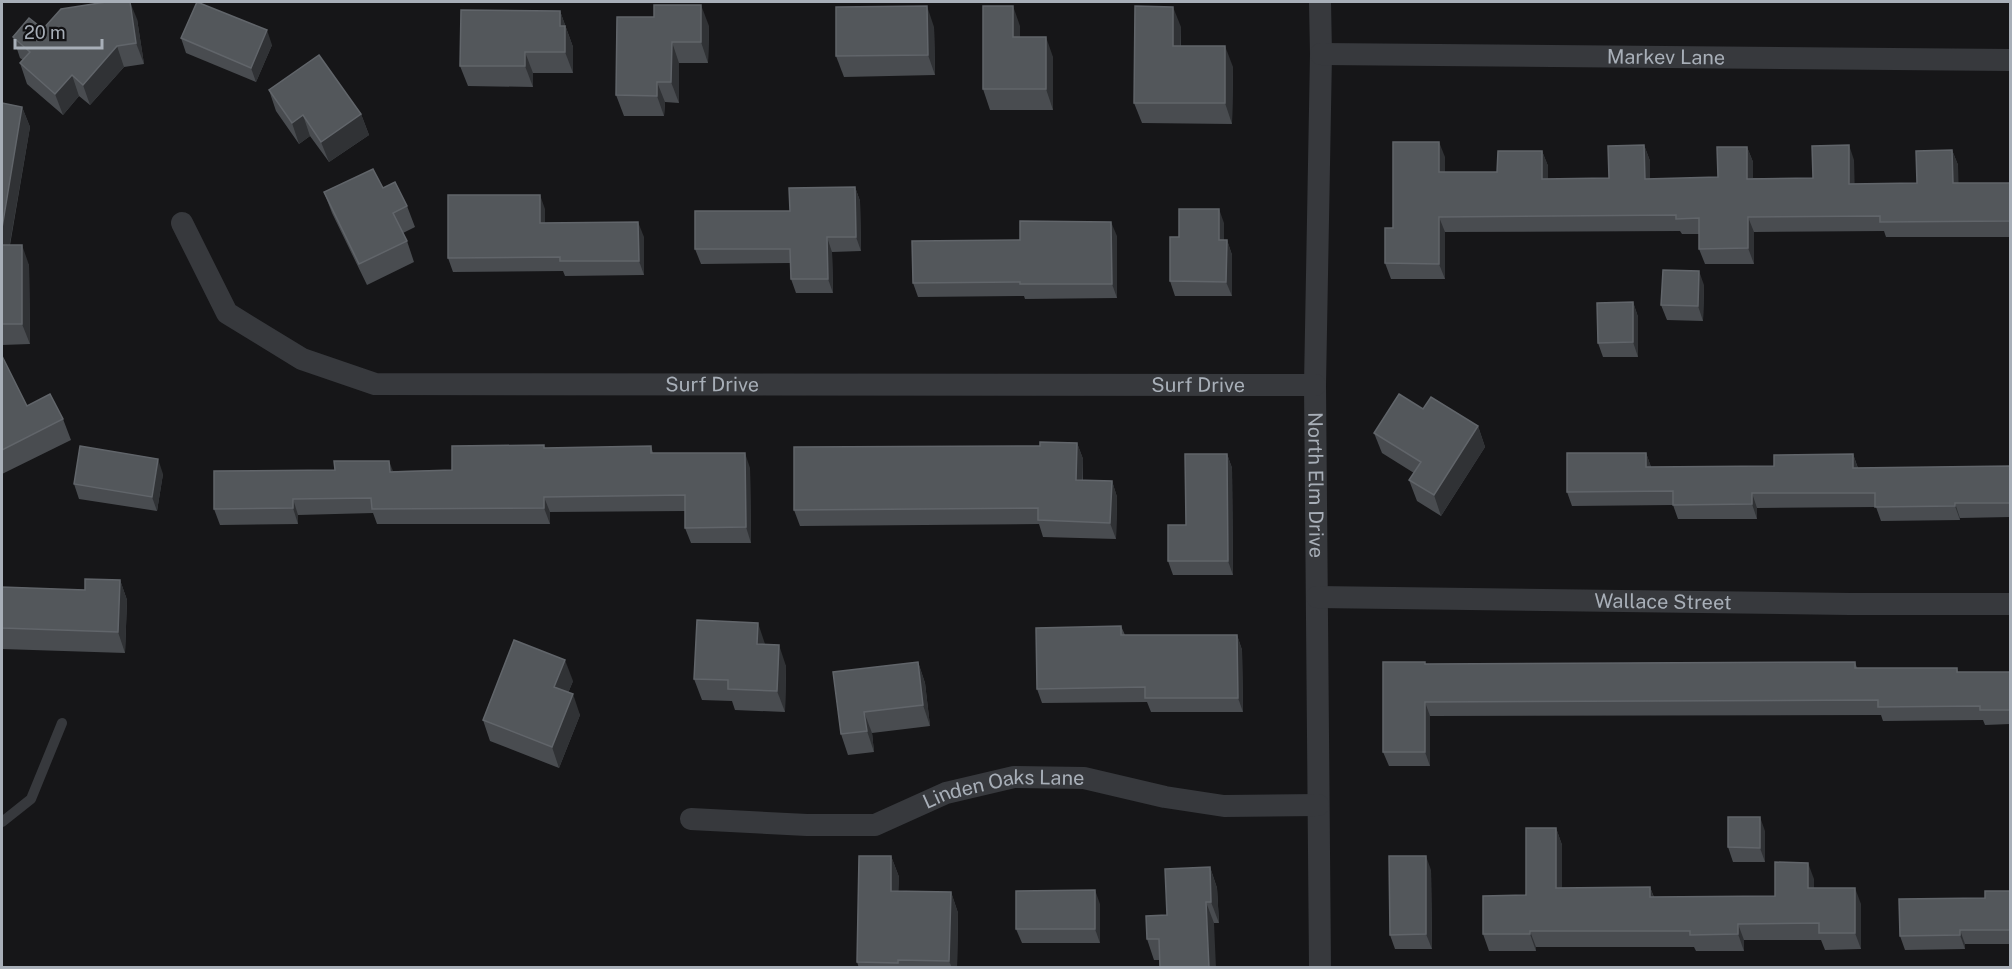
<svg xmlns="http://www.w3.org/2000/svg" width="2012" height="969" viewBox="0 0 2012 969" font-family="'Public Sans',sans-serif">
	<rect width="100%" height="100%" fill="#161618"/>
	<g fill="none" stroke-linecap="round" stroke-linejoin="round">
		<polyline stroke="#37393d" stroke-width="10" points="2,822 31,799 62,723"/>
		<g stroke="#37393d" stroke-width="22">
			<path id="s1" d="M1320,2L1321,54L1315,385L1320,968"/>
			<path id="s2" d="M1321,54L2010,60"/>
			<path id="s3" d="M182,223L227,313L302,359L375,384L1315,385"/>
			<path id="s4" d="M1317,597L1850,604H2010"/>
			<path id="s5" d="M691,819L807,825H875L946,793L1014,777L1084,778L1165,797L1224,806L1318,805"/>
		</g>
	</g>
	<g fill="#494c50">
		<polygon points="560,11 573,47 573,73 533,73 533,87 468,86 460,66"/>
		<polygon points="617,17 709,26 708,63 679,63 679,103 665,102 664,116 624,116 616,95"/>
		<polygon points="137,19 144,64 124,67 90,105 79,96 63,115 27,84 20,63 23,60 20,58 13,37 43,29"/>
		<polygon points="1020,26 1020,37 1053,57 1053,110 990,110 983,89"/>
		<polygon points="934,27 935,75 844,77 836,56"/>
		<polygon points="1181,27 1181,46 1233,67 1232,124 1142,123 1134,103"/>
		<polygon points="181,38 272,45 256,82 186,53"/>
		<polygon points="269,90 361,114 369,135 329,162 310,136 299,144 276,111"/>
		<polygon points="2,103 22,107 30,127 10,245 29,265 30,344 2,345"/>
		<polygon points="1644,145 1650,161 1650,179 1718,177 1747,147 1753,162 1753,178 1813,178 1854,160 1854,184 1917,183 1952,150 1958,165 1958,183 2010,183 2010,237 1886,237 1884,231 1754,232 1754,264 1705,264 1699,249 1699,234 1682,234 1680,231 1445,232 1445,279 1391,279 1385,263 1393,228 1445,157 1445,172 1497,172 1542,151 1548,166 1548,179 1609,178"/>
		<polygon points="855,187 860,201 861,251 832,252 833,293 796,293 791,279 790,263 701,264 695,249 790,211"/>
		<polygon points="383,188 407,206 415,227 403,233 407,241 414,262 367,285 332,213 324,192"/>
		<polygon points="545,209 545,223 644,237 644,275 565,276 563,271 453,272 448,258"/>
		<polygon points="1224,223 1224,240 1227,240 1232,255 1232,296 1175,296 1170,281 1179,237"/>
		<polygon points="1117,236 1117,298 1025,299 1024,296 918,297 913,283 1020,240"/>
		<polygon points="1704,285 1703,321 1667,320 1661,305"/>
		<polygon points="1633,302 1638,317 1638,357 1603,357 1598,343"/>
		<polygon points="2,357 27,406 63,419 71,440 2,474"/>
		<polygon points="1423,409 1478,426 1485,447 1441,516 1417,501 1409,480 1414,473 1382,453 1374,433"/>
		<polygon points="1077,443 1083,459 1083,480 1112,481 1117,497 1116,539 1043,537 1039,524 800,526 794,510 1040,446"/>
		<polygon points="651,446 653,453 750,468 751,543 691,543 685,528 685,511 550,512 550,524 377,524 373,513 298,515 298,524 220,525 214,509 393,471 452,470 545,448"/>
		<polygon points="1646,453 1651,467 1774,466 1853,454 1858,468 2010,466 2010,517 1960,518 1960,520 1881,521 1876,507 1757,508 1757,519 1678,519 1673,505 1572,506 1567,492"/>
		<polygon points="1227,454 1232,468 1233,575 1173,575 1168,561 1186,525"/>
		<polygon points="163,474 157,511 79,499 74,484"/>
		<polygon points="120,580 127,600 125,653 2,649 2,587 85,590"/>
		<polygon points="1121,626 1125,635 1237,635 1242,650 1243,712 1151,712 1147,702 1042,703 1037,689"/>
		<polygon points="765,644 786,666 785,712 735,710 732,701 702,700 694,679"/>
		<polygon points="918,662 925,683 930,726 872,733 874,752 848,755 841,734"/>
		<polygon points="1855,662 1857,668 1957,668 1958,672 2010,672 2010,724 1985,725 1983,720 1883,721 1881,715 1430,716 1430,766 1389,766 1383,752 1425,664"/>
		<polygon points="573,681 568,693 580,715 559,768 490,741 483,720"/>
		<polygon points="1556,828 1562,845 1562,888 1650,887 1654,897 1775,896 1814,879 1814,888 1861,904 1861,949 1825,950 1821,940 1744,940 1744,951 1696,951 1694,947 1536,947 1536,951 1489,951 1483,934 1526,895"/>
		<polygon points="1765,831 1765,862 1733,862 1728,847"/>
		<polygon points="891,856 899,877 898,891 951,892 958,913 957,968 859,968 857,962"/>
		<polygon points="1210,867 1217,888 1219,923 1214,923 1160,960 1154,960 1147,939 1167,915"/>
		<polygon points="1431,870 1432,949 1395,949 1390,935"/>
		<polygon points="2010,891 2010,944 1965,944 1965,949 1905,950 1900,936 1985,898"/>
		<polygon points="1100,904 1100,943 1022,943 1016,929"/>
	</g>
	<g fill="#303235">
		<polygon points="130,2 137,19 144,64 136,43"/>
		<polygon points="701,5 709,26 708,63 701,42"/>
		<polygon points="927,6 934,27 935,75 928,55"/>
		<polygon points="1013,6 1020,26 1020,58 1013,37"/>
		<polygon points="1173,7 1181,27 1180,67 1173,46"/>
		<polygon points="560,11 573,47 573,73 565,52 560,26"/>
		<polygon points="267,30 272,45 256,82 251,68"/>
		<polygon points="1046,37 1053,57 1053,110 1046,89"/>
		<polygon points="672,42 679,63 679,103 671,82"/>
		<polygon points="117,46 124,67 90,105 83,85"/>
		<polygon points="1225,46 1233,67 1232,124 1225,103"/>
		<polygon points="525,52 533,73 533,87 525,66"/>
		<polygon points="72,75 79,96 63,115 55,94"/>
		<polygon points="657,82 665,102 664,116 657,96"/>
		<polygon points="22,107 30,127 6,266 2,253 2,228"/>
		<polygon points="361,114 369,135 329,162 321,142"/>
		<polygon points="303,115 310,136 299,144 292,123"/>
		<polygon points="1439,142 1445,157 1445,188 1439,172"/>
		<polygon points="1644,145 1650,161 1650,194 1645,179"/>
		<polygon points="1849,145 1854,160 1855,199 1849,184"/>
		<polygon points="1747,147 1753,162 1753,194 1747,179"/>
		<polygon points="1952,150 1958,165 1959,199 1953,183"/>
		<polygon points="1542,151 1548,166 1548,195 1542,179"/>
		<polygon points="855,187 860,201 861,251 856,237"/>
		<polygon points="540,195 545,209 545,237 540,223"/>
		<polygon points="1219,209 1224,223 1224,255 1219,240"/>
		<polygon points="1439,217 1445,232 1445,279 1439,264"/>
		<polygon points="1748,217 1754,232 1754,264 1748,248"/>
		<polygon points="638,222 644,237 644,275 639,261"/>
		<polygon points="1111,222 1117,236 1117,298 1112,284"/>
		<polygon points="827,237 832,252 833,293 828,279"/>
		<polygon points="1227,240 1232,255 1232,296 1226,282"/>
		<polygon points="22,245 29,265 30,344 22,324"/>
		<polygon points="1699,271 1704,285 1703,321 1698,306"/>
		<polygon points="1633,302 1638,317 1638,357 1633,342"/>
		<polygon points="1478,426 1485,447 1441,516 1434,495"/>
		<polygon points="1077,443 1083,459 1082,496 1076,480"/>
		<polygon points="745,453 750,468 751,543 746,527"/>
		<polygon points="1646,453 1651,467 1646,467"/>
		<polygon points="1227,454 1232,468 1233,575 1228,561"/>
		<polygon points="1853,454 1858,469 1853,468"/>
		<polygon points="158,459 163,474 157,511 152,497"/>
		<polygon points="389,461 395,476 390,472"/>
		<polygon points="1112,481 1117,497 1116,539 1110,523"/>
		<polygon points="1752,493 1757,508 1757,519 1752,504"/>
		<polygon points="544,497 550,512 550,524 544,508"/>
		<polygon points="293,499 298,515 298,524 293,508"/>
		<polygon points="1955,503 1960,518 1960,520 1955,506"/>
		<polygon points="120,580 127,600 125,653 118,632"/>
		<polygon points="758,623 765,644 764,665 757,644"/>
		<polygon points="1237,635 1242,650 1243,712 1238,698"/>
		<polygon points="779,645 786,666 785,712 777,691"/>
		<polygon points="565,660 573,681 562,708 554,687"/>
		<polygon points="918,662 925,683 930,726 923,705"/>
		<polygon points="573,694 580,715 559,768 552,747"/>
		<polygon points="1425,702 1430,716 1430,766 1425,752"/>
		<polygon points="864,712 872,733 874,752 867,731"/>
		<polygon points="1760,817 1765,831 1765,862 1760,848"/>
		<polygon points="1556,828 1562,845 1562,904 1556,888"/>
		<polygon points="891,856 899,877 898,912 891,891"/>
		<polygon points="1426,856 1431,870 1432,949 1426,934"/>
		<polygon points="1808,863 1814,879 1814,904 1808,888"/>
		<polygon points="1210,867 1217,888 1219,923 1211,902"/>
		<polygon points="1650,887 1656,904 1650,897"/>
		<polygon points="1855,888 1861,904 1861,949 1855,933"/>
		<polygon points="1095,890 1100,904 1100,943 1095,929"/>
		<polygon points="951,892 958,913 957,968 952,968 949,961"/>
		<polygon points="1206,902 1214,923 1216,968 1209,968"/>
		<polygon points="1738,924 1744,940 1744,951 1738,934"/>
		<polygon points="1960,930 1965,944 1965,949 1960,935"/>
		<polygon points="1530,931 1536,947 1536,951 1530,934"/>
	</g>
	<g fill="#53575b" stroke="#61656a" stroke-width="1.5">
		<polygon points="106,2 130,2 136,43 117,46 83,85 72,75 55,94 20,63 30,52 13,37 29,18 43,29 61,9"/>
		<polygon points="197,2 267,30 251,68 181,38"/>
		<polygon points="654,5 701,5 701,42 672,42 671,82 657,82 657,96 616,95 617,17 654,17"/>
		<polygon points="927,6 928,55 836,56 836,7"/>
		<polygon points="983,6 1013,6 1013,37 1046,37 1046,89 983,89"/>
		<polygon points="1135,6 1173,7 1173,46 1225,46 1225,103 1134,103"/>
		<polygon points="461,10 560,11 560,26 565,26 565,52 525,52 525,66 460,66"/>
		<polygon points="319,55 361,114 321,142 303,115 292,123 269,90"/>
		<polygon points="2,103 22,107 2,228"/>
		<polygon points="1393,142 1439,142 1439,172 1497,172 1498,151 1542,151 1542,179 1609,178 1608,146 1644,145 1645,179 1718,177 1717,147 1747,147 1747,179 1813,178 1812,146 1849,145 1849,184 1917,183 1916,151 1952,150 1953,183 2010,183 2010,221 1880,222 1880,216 1748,217 1748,248 1699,249 1699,218 1676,219 1676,215 1439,217 1439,264 1385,263 1385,228 1393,228"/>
		<polygon points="373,169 383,188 395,182 407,206 393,213 407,241 359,264 324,192"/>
		<polygon points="855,187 856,237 827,237 828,279 791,279 790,249 695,249 695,211 790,211 789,188"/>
		<polygon points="448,195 540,195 540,223 638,222 639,261 560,261 560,257 448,258"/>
		<polygon points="1179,209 1219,209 1219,240 1227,240 1226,282 1170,281 1170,237 1179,237"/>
		<polygon points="1020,221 1111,222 1112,284 1020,284 1020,282 913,283 912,241 1020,240"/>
		<rect x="2" y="245" width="20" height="79"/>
		<polygon points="1663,270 1699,271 1698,306 1661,305"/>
		<polygon points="1633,302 1633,342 1598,343 1597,303"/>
		<polygon points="2,356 27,406 50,394 63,419 2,450"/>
		<polygon points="1399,394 1423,409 1431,397 1478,426 1434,495 1409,480 1421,462 1374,433"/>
		<polygon points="1040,442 1077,443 1076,480 1112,481 1110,523 1038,520 1038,508 794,510 794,447 1040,446"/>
		<polygon points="544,445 544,448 651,446 651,453 745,453 746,527 685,528 685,495 544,497 544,508 372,509 371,498 293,499 293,508 214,509 214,471 335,470 334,461 389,461 390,472 452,470 452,446"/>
		<polygon points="80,446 158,459 152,497 74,484"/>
		<polygon points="1567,453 1646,453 1646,467 1774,466 1774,455 1853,454 1853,468 2010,466 2010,503 1955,503 1955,506 1875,507 1875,493 1752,493 1752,504 1673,505 1673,491 1567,492"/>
		<polygon points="1185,454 1227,454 1228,561 1168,561 1168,525 1186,525"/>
		<polygon points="85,579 120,580 118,632 2,628 2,587 85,590"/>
		<polygon points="697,620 758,623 757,644 779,645 777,691 728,689 728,680 694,679"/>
		<polygon points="1121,626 1121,635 1237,635 1238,698 1145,698 1145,687 1037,689 1036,628"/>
		<polygon points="514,640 565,660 554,687 573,694 552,747 483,720"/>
		<polygon points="918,662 923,705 864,712 867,731 841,734 833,672"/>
		<polygon points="1383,662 1425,662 1425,664 1855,662 1855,668 1957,668 1957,672 2010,672 2010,710 1980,710 1980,706 1878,707 1878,700 1425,702 1425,752 1383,752"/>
		<polygon points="1728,817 1760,817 1760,848 1728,847"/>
		<polygon points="1526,828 1556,828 1556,888 1650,887 1650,897 1775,896 1775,862 1808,863 1808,888 1855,888 1855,933 1819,933 1819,923 1738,924 1738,934 1690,935 1690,931 1530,931 1530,934 1483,934 1483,896 1526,895"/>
		<polygon points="859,856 891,856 891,891 951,892 949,961 898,960 898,963 857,962"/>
		<polygon points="1389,856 1426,856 1426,934 1390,935"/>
		<polygon points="1210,867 1211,902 1206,902 1209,968 1160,968 1159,939 1147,939 1146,916 1167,915 1165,869"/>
		<polygon points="1095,890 1095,929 1016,929 1016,891"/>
		<polygon points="1985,891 2010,891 2010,930 1960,930 1960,935 1900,936 1899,899 1985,898"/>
	</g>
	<g text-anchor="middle" stroke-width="5" stroke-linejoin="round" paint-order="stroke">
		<g font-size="20" fill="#a8afb8" stroke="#111113">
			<text dy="7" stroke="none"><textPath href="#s2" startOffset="345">Markev Lane</textPath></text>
			<text dy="7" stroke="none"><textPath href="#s3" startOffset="603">Surf Drive</textPath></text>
			<text dy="7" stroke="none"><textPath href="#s3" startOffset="1089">Surf Drive</textPath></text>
			<text dy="7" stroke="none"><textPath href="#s1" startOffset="483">North Elm Drive</textPath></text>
			<text dy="7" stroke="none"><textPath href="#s4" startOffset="346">Wallace Street</textPath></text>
			<text dy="7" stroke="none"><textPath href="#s5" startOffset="320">Linden Oaks Lane</textPath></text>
		</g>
	</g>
	<rect width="2012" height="969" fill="none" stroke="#a8afb8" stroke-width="6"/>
	<path d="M15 39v9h87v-9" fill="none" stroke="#a8afb8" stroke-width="3"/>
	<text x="24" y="39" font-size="18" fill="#a8afb8" stroke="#111113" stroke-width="4.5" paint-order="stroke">20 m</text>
</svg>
